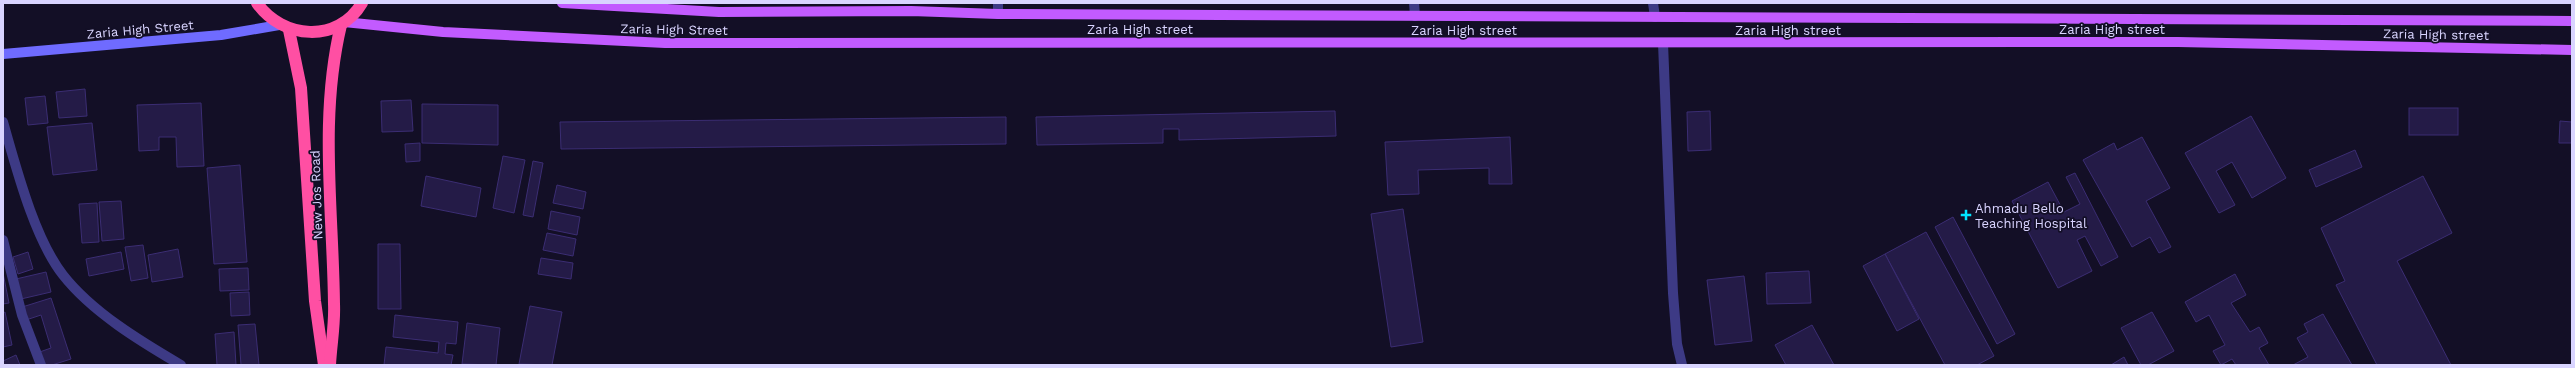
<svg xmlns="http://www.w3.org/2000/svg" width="2575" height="368" viewBox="0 0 2575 368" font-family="'Work Sans',sans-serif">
	<rect width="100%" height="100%" fill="#130f26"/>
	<g fill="#241b47" stroke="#3b2d73">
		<polygon points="85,89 87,116 59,118 56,92"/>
		<polygon points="45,96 48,123 28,125 25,98"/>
		<polygon points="411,100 413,131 382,132 381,101"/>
		<polygon points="201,103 204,166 177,167 176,137 159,137 159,150 139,151 137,105"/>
		<polygon points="422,104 498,105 498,145 422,143"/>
		<rect x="2409" y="108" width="49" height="27"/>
		<polygon points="1335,111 1336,136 1179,140 1179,129 1163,129 1163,143 1037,145 1036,117"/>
		<polygon points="1710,111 1711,150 1688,151 1687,112"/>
		<polygon points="2251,116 2286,178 2252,198 2232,162 2216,171 2235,205 2219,213 2185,153"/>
		<polygon points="1006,117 1006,144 561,149 560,122"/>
		<polygon points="2560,121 2572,122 2572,143 2559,143"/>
		<polygon points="92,123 97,170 53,175 47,127"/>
		<polygon points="1510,137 1512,184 1489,184 1489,168 1418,170 1419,194 1388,195 1385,142"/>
		<polygon points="2142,137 2170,188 2146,201 2171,247 2159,253 2150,237 2132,247 2083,160 2114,143 2117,150"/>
		<polygon points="420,143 420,161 406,162 405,144"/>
		<polygon points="2355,150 2362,167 2316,187 2309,170"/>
		<polygon points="503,156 525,160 514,213 493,208"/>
		<polygon points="533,161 543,163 533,217 523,215"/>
		<polygon points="240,165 247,262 214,264 207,168"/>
		<polygon points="2075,173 2118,257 2101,266 2085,236 2077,240 2092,271 2058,288 2012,201 2048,182 2064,212 2080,204 2066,177"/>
		<polygon points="426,176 481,188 476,217 421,206"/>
		<polygon points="2423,176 2452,233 2397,261 2451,365 2377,365 2336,285 2345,281 2321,228"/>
		<polygon points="557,185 586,192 583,209 553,203"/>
		<polygon points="121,201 124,239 102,241 99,202"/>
		<polygon points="97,203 99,242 82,243 79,204"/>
		<polygon points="1403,209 1423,342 1391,347 1371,214"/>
		<polygon points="551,211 580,217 577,235 548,229"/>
		<polygon points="1953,217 2015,334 1997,344 1935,227"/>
		<polygon points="1926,232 1994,356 1977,365 1945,365 1885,254"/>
		<polygon points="547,233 576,239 573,256 543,250"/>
		<polygon points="378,244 400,244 401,309 378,309"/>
		<polygon points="143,245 148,278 131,281 125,247"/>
		<polygon points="178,249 183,277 152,282 148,255"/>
		<polygon points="28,252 33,269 18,274 13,257"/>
		<polygon points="121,252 124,269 89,276 86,259"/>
		<polygon points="1885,254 1919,319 1897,331 1863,266"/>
		<polygon points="541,258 573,263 571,279 538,274"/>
		<polygon points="248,268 249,290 220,291 219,269"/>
		<polygon points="1809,271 1811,303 1767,304 1766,273"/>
		<polygon points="46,272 51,292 21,299 16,279"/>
		<polygon points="3,273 9,303 3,304"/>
		<polygon points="2235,274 2246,295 2231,303 2250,332 2259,327 2268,343 2259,348 2269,365 2236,365 2232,359 2221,365 2213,351 2225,345 2209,315 2196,322 2185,302"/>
		<polygon points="1744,276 1752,341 1715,345 1707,280"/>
		<polygon points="249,292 250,315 231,316 230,293"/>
		<polygon points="51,298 71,359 52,365 38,365 34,354 51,348 41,315 23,321 19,308"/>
		<polygon points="530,306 562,312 552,365 519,364"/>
		<polygon points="5,312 12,345 3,347 3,313"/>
		<polygon points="2152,312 2174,351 2148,365 2141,365 2121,328"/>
		<polygon points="2323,314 2352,365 2293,365 2308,357 2297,338 2308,332 2304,324"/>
		<polygon points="395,315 458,322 456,344 446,343 445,354 453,355 451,365 384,365 386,347 438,353 439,342 393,337"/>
		<polygon points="467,323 500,328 496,365 462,364"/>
		<polygon points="255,324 259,365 241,365 238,325"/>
		<polygon points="1812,325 1834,365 1786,365 1775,345"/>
		<polygon points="234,332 236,365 217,365 215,334"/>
		<polygon points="16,355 20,365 3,365 3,361"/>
		<polygon points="2124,357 2128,365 2111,365"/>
	</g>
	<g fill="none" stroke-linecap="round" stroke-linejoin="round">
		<g stroke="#3d3a85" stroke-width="10">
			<polyline points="1414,3 1415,16"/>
			<polyline points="1653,3 1655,17"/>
			<polyline points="998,14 998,3"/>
			<polyline points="1663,43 1673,293 1677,344 1682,365"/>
			<path d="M3,122C16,167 34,238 63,275C92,312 140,341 181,365"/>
			<polyline points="3,240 22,315 41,365"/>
		</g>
		<polyline stroke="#6f6bff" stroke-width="10" points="3,54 221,35 279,25"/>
		<g stroke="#c25bff" stroke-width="10">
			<polyline points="562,3 719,12 911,11 998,14 2572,21"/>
			<polyline points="344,22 443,32 665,43 2178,42 2572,50"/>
		</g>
		<g stroke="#ff4fa3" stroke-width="12">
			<path d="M257,3C282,39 338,44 362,3"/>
			<polyline points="289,30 301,88 315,301 324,365"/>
			<path d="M330,365C331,345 335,324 334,304C333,210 319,117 341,25"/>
		</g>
	</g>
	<path fill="#00e5ff" stroke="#130f26" stroke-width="1.5" d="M1964 209h4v4h4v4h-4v4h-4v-4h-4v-4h4z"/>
	<g text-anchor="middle" stroke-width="3.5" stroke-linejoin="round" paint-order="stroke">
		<g font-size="13" fill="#d9d4ff" stroke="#130f26">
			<text transform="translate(140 29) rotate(-5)" y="5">Zaria High Street</text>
			<text transform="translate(674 29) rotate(1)" y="5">Zaria High Street</text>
			<text x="1140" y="34">Zaria High street</text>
			<text x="2112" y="34">Zaria High street</text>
			<text x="1464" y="35">Zaria High street</text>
			<text x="1788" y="35">Zaria High street</text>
			<text transform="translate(2436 34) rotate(1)" y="5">Zaria High street</text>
			<text transform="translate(316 195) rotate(-92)" y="5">New Jos Road</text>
		</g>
		<g font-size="13" fill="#d9d4ff" stroke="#130f26" text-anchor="start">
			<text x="1975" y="213">Ahmadu Bello<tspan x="1975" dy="15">Teaching Hospital</tspan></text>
		</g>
	</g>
	<rect width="2575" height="368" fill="none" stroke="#d9d4ff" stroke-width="8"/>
</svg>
